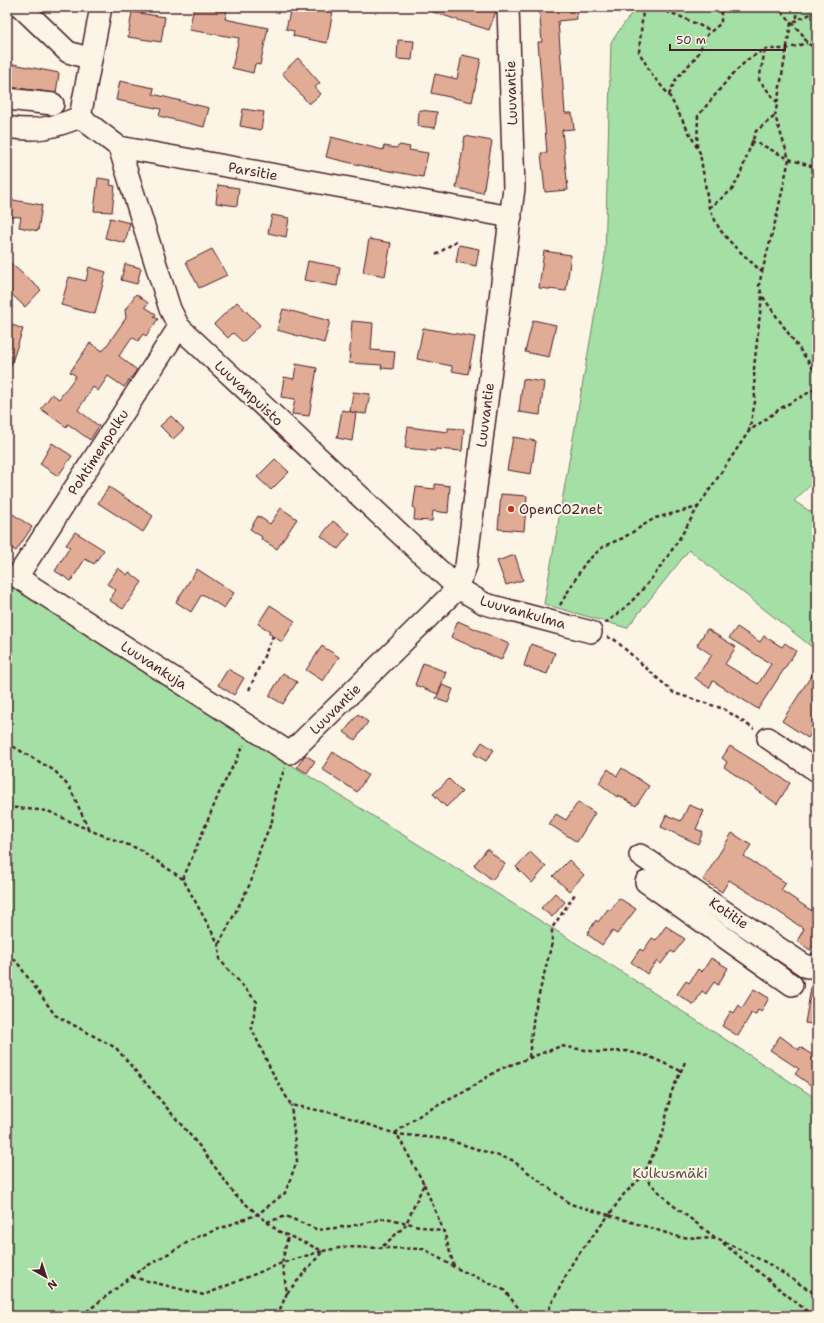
<svg xmlns="http://www.w3.org/2000/svg" width="824" height="1323" viewBox="0 0 824 1323" font-family="'Shantell Sans',sans-serif">
	<rect width="100%" height="100%" fill="#fcf5e5"/>
	<filter id="ink" filterUnits="userSpaceOnUse"><feTurbulence type="fractalNoise" baseFrequency=".025" numOctaves="2"/><feDisplacementMap in="SourceGraphic" scale="8" xChannelSelector="R" yChannelSelector="G"/><feConvolveMatrix kernelMatrix="1 2 1 2 8 2 1 2 1" color-interpolation-filters="sRGB"/></filter>
	<g filter="url(#ink)">
		<g fill="#a4e0a6" stroke="#778068">
			<polygon points="636,7 817,7 817,479 794,501 817,516 817,651 689,550 627,628 544,604 605,256 611,42"/>
			<polygon points="7,563 15,568 7,582 243,728 293,766 611,965 817,1099 817,1316 7,1316"/>
		</g>
		<g fill="#e1ac96" stroke="#4a1f2b">
			<polygon points="194,7 211,7 227,10 225,19 268,28 260,65 255,64 253,73 232,68 239,38 189,30"/>
			<polygon points="291,7 314,7 333,11 327,43 293,36 294,31 286,29"/>
			<polygon points="428,7 483,7 496,11 489,30 427,10"/>
			<polygon points="539,7 576,7 577,19 558,21 565,113 572,113 574,129 562,130 568,190 545,192 541,153 547,153 538,42 542,42"/>
			<polygon points="132,12 165,17 161,42 128,37"/>
			<polygon points="398,40 414,41 412,60 397,59"/>
			<polygon points="462,55 481,59 472,102 431,93 435,74 457,79"/>
			<polygon points="298,58 320,83 315,87 321,94 309,104 282,73"/>
			<polygon points="13,64 59,73 56,93 9,87"/>
			<polygon points="120,81 154,88 153,94 209,108 204,127 159,116 161,109 116,100"/>
			<polygon points="243,109 264,112 261,130 240,126"/>
			<polygon points="419,110 437,112 435,128 418,126"/>
			<polygon points="465,136 492,141 483,193 456,188"/>
			<polygon points="331,137 383,150 384,146 396,148 400,145 410,147 409,150 428,153 423,177 368,167 326,157"/>
			<polygon points="98,178 111,180 110,185 115,186 112,212 94,211"/>
			<polygon points="218,185 239,188 237,206 216,203"/>
			<polygon points="7,199 42,205 38,231 19,227 21,217 7,216"/>
			<polygon points="272,215 289,218 286,237 268,233"/>
			<polygon points="110,218 130,223 125,243 105,238"/>
			<polygon points="369,239 391,243 385,276 363,272"/>
			<polygon points="459,245 479,249 476,266 456,262"/>
			<polygon points="212,249 227,275 199,288 186,262"/>
			<polygon points="544,251 571,255 566,291 539,288"/>
			<polygon points="7,260 41,290 25,307 7,290"/>
			<polygon points="308,261 340,267 337,286 304,280"/>
			<polygon points="125,264 141,268 137,284 121,280"/>
			<polygon points="89,267 106,272 95,314 61,305 69,277 86,281"/>
			<polygon points="136,294 148,303 145,307 156,314 154,317 158,319 146,336 143,334 138,341 132,337 119,356 137,370 124,387 108,376 98,391 93,387 78,410 99,426 90,440 68,424 66,427 41,409 52,394 59,399 76,376 70,372 90,343 103,351 126,318 125,310"/>
			<polygon points="237,302 260,325 243,342 233,333 228,338 214,324"/>
			<polygon points="283,309 330,321 324,343 277,330"/>
			<polygon points="533,320 556,325 549,357 525,352"/>
			<polygon points="352,321 373,323 371,350 395,352 393,369 381,368 382,365 349,363"/>
			<polygon points="7,323 23,329 9,371 7,371"/>
			<polygon points="423,328 475,337 468,374 452,371 452,366 417,359"/>
			<polygon points="296,364 317,368 309,416 292,414 295,399 281,397 284,377 294,379"/>
			<polygon points="523,379 544,382 540,415 519,412"/>
			<polygon points="353,392 370,394 366,414 350,412"/>
			<polygon points="342,410 356,413 352,441 337,438"/>
			<polygon points="171,416 184,429 173,439 160,426"/>
			<polygon points="408,427 448,432 448,428 464,429 462,451 436,449 435,451 405,448"/>
			<polygon points="513,437 536,441 531,474 507,470"/>
			<polygon points="52,443 72,456 58,476 40,464"/>
			<polygon points="275,459 289,472 271,490 257,477"/>
			<polygon points="435,484 450,486 448,513 433,511 432,521 414,520 415,508 413,508 416,487 435,489"/>
			<polygon points="109,487 153,516 143,532 98,503"/>
			<polygon points="501,494 527,496 524,531 498,529"/>
			<polygon points="281,508 297,519 277,549 261,539 262,537 250,529 258,516 270,524"/>
			<polygon points="7,510 32,527 16,551 7,545"/>
			<polygon points="333,521 350,534 338,549 321,536"/>
			<polygon points="75,532 104,550 94,564 85,559 71,581 55,571 70,547 66,545"/>
			<polygon points="515,555 523,580 506,585 497,561"/>
			<polygon points="118,568 127,575 129,572 142,582 123,609 109,600 116,590 107,584"/>
			<polygon points="197,569 234,593 224,608 202,594 191,612 176,602"/>
			<polygon points="270,605 295,621 282,642 268,633 270,631 258,624"/>
			<polygon points="458,621 509,644 501,660 451,637"/>
			<polygon points="737,627 760,642 764,636 782,647 785,643 796,651 758,709 713,681 709,688 695,678 712,655 697,645 707,629 736,647 725,664 758,684 771,664 729,638"/>
			<polygon points="531,644 555,653 547,674 524,666"/>
			<polygon points="322,646 339,657 323,681 306,670"/>
			<polygon points="423,663 446,672 438,694 415,685"/>
			<polygon points="817,667 817,725 808,738 782,721"/>
			<polygon points="228,669 244,678 234,695 218,685"/>
			<polygon points="283,673 297,682 283,704 269,696"/>
			<polygon points="442,685 453,689 448,703 436,699"/>
			<polygon points="358,714 368,722 355,740 344,732"/>
			<polygon points="482,742 494,750 486,761 474,754"/>
			<polygon points="730,746 790,783 777,804 724,767 727,762 722,758"/>
			<polygon points="333,752 368,775 357,792 322,769"/>
			<polygon points="305,755 315,761 307,773 297,767"/>
			<polygon points="622,768 649,786 636,806 618,795 617,797 599,783 608,769 617,776"/>
			<polygon points="449,779 462,792 446,807 433,794"/>
			<polygon points="578,802 595,813 577,842 549,824 556,814 566,820"/>
			<polygon points="689,805 704,811 696,829 703,832 698,844 661,827 666,815 681,821"/>
			<polygon points="732,833 751,845 744,856 786,883 781,890 815,913 817,909 817,939 810,950 797,941 804,929 770,906 729,880 722,892 703,880"/>
			<polygon points="487,849 505,864 492,880 474,865"/>
			<polygon points="530,852 546,867 532,883 516,867"/>
			<polygon points="569,860 584,875 569,891 553,876"/>
			<polygon points="555,893 565,902 552,917 541,908"/>
			<polygon points="619,898 636,909 617,934 612,931 602,945 587,934 596,920 598,922 608,909 610,911"/>
			<polygon points="666,926 685,939 674,953 671,951 661,964 657,961 647,974 631,962 640,949 643,951 652,938 656,940"/>
			<polygon points="711,958 728,968 718,985 714,982 706,994 702,991 694,1005 677,994 686,981 689,983 698,969 702,972"/>
			<polygon points="811,988 817,988 817,1025 805,1023"/>
			<polygon points="754,989 769,998 761,1012 758,1010 756,1014 750,1013 751,1014 738,1036 722,1026 731,1011 734,1013 739,1005 742,1008"/>
			<polygon points="780,1036 799,1050 800,1047 817,1058 817,1077 812,1086 795,1074 799,1069 770,1050"/>
		</g>
		<g fill="none" stroke-linecap="round" stroke-linejoin="round">
			<defs>
				<g id="minor">
					<polyline points="21,7 68,52 91,59"/>
					<polyline points="7,99 53,104"/>
					<polyline points="80,117 101,7"/>
					<path d="M7,127C36,132 53,128 80,117L119,147L511,217"/>
					<polyline points="119,147 170,309 179,327 458,588 485,604 591,632"/>
					<polyline points="179,327 17,577 290,753 458,588 466,566 514,188 508,7"/>
					<polyline points="768,738 817,771"/>
					<polyline points="640,855 807,967 816,966 817,964"/>
					<polyline points="646,882 792,985"/>
				</g>
			</defs>
			<use href="#minor" stroke="#4a1f2b" stroke-width="24"/>
			<g stroke="#4a1f2b" stroke-width="2.5" stroke-dasharray="4 3" stroke-linecap="butt">
				<polyline points="645,7 643,11 639,52 652,75 669,95 700,153 709,208 720,230 734,246 762,272 759,285 762,296 754,368 755,402 749,431"/>
				<polyline points="653,7 679,16 712,31"/>
				<polyline points="777,7 803,35 807,43 817,49"/>
				<polyline points="797,7 797,20"/>
				<polyline points="765,50 759,80 777,102"/>
				<polyline points="669,95 676,79 697,56 707,35 721,23 721,7"/>
				<polyline points="751,141 764,146 789,159 817,168"/>
				<polyline points="697,147 698,116 729,78 747,60 765,49 786,49 807,43"/>
				<polyline points="709,208 732,190 740,175 756,131 775,116"/>
				<polyline points="436,255 459,239"/>
				<polyline points="762,272 777,215 789,159 775,116 791,23 817,11"/>
				<polyline points="763,297 817,374"/>
				<polyline points="560,605 585,563 604,546 623,538 655,518 698,507 749,431 781,408 817,388"/>
				<path d="M605,623C645,597 675,547 698,507"/>
				<polyline points="607,637 615,640 674,693 724,709 754,729"/>
				<polyline points="249,690 273,636"/>
				<polyline points="7,743 55,771 70,788 89,830"/>
				<polyline points="7,807 48,811 89,830 139,849 183,879 219,945 220,960 257,1002 251,1027 271,1070 291,1105 338,1114 396,1134 445,1139 512,1160 570,1204 609,1215 574,1260 545,1316"/>
				<polyline points="183,879 220,791 244,745"/>
				<polyline points="219,944 251,882 260,849 272,821 275,793 285,768"/>
				<polyline points="7,955 16,961 55,1015 116,1048 201,1148 236,1196 278,1231 323,1251 345,1247 424,1249 454,1267 504,1290 525,1316"/>
				<polyline points="529,1057 534,1014 552,943 552,928 575,894"/>
				<polyline points="685,1062 671,1093 663,1133 643,1176 624,1194 609,1215 679,1237 719,1239 767,1263 817,1295"/>
				<polyline points="395,1133 423,1113 464,1092 500,1069 561,1046 597,1052 626,1051 648,1056 681,1071"/>
				<polyline points="643,1176 670,1203 717,1239"/>
				<polyline points="424,1184 444,1232 454,1266"/>
				<polyline points="267,1222 286,1216 318,1230 351,1226 386,1218 444,1232"/>
				<polyline points="723,1243 813,1316"/>
				<polyline points="383,1246 405,1226 424,1184 397,1134"/>
				<polyline points="132,1277 204,1295 282,1263 322,1251"/>
				<polyline points="287,1293 323,1251"/>
				<polyline points="81,1316 140,1270 195,1238 258,1214 285,1193 297,1161 291,1105"/>
				<polyline points="277,1316 287,1293 282,1263 288,1236"/>
			</g>
			<use href="#minor" stroke="#fcf5e5" stroke-width="21"/>
		</g>
	</g>
	<circle fill="#c8321e" stroke="#fcf5e5" stroke-width="1.5" cx="511" cy="509" r="4"/>
	<g text-anchor="middle" stroke-width="4" stroke-linejoin="round" paint-order="stroke">
		<g font-size="14" fill="#4a1f2b" stroke="#fcf5e5">
			<text transform="translate(511 93) rotate(-92)" y="5">Luuvantie</text>
			<text transform="translate(253 171) rotate(10)" y="5">Parsitie</text>
			<text transform="translate(249 393) rotate(43)" y="5">Luuvanpuisto</text>
			<text transform="translate(485 415) rotate(-83)" y="5">Luuvantie</text>
			<text transform="translate(98 452) rotate(-57)" y="5">Pohtimenpolku</text>
			<text transform="translate(523 612) rotate(16)" y="5">Luuvankulma</text>
			<text transform="translate(154 665) rotate(33)" y="5">Luuvankuja</text>
			<text transform="translate(335 709) rotate(-45)" y="5">Luuvantie</text>
			<text transform="translate(729 913) rotate(34)" y="5">Kotitie</text>
		</g>
		<g font-size="14" fill="#4a1f2b" stroke="#fcf5e5" text-anchor="start">
			<text x="519" y="514">OpenCO2net</text>
		</g>
		<g font-size="14" fill="#604f4a" stroke="#fcf5e5">
			<text x="670" y="1178">Kulkusmäki</text>
		</g>
	</g>
	<rect width="824" height="1323" fill="none" stroke="#fcf5e5" stroke-width="24"/>
	<rect x="12" y="12" width="800" height="1299" fill="none" stroke="#4a1f2b" stroke-width="1.5" filter="url(#ink)"/>
	<g transform="translate(46 1277) rotate(141)" stroke="#fcf5e5" stroke-width="3" paint-order="stroke">
	<path d="M0-3L7 15L0 10L-7 15Z" fill="#4a1f2b"/>
	<text y="-6" font-size="11" font-weight="bold" text-anchor="middle" fill="#4a1f2b">N</text>
	</g>
	<path d="M670 44v6h115v-6" fill="none" stroke="#4a1f2b" stroke-width="2"/>
	<text x="676" y="44" font-size="12" fill="#4a1f2b" stroke="#fcf5e5" stroke-width="3" paint-order="stroke">50 m</text>
</svg>
